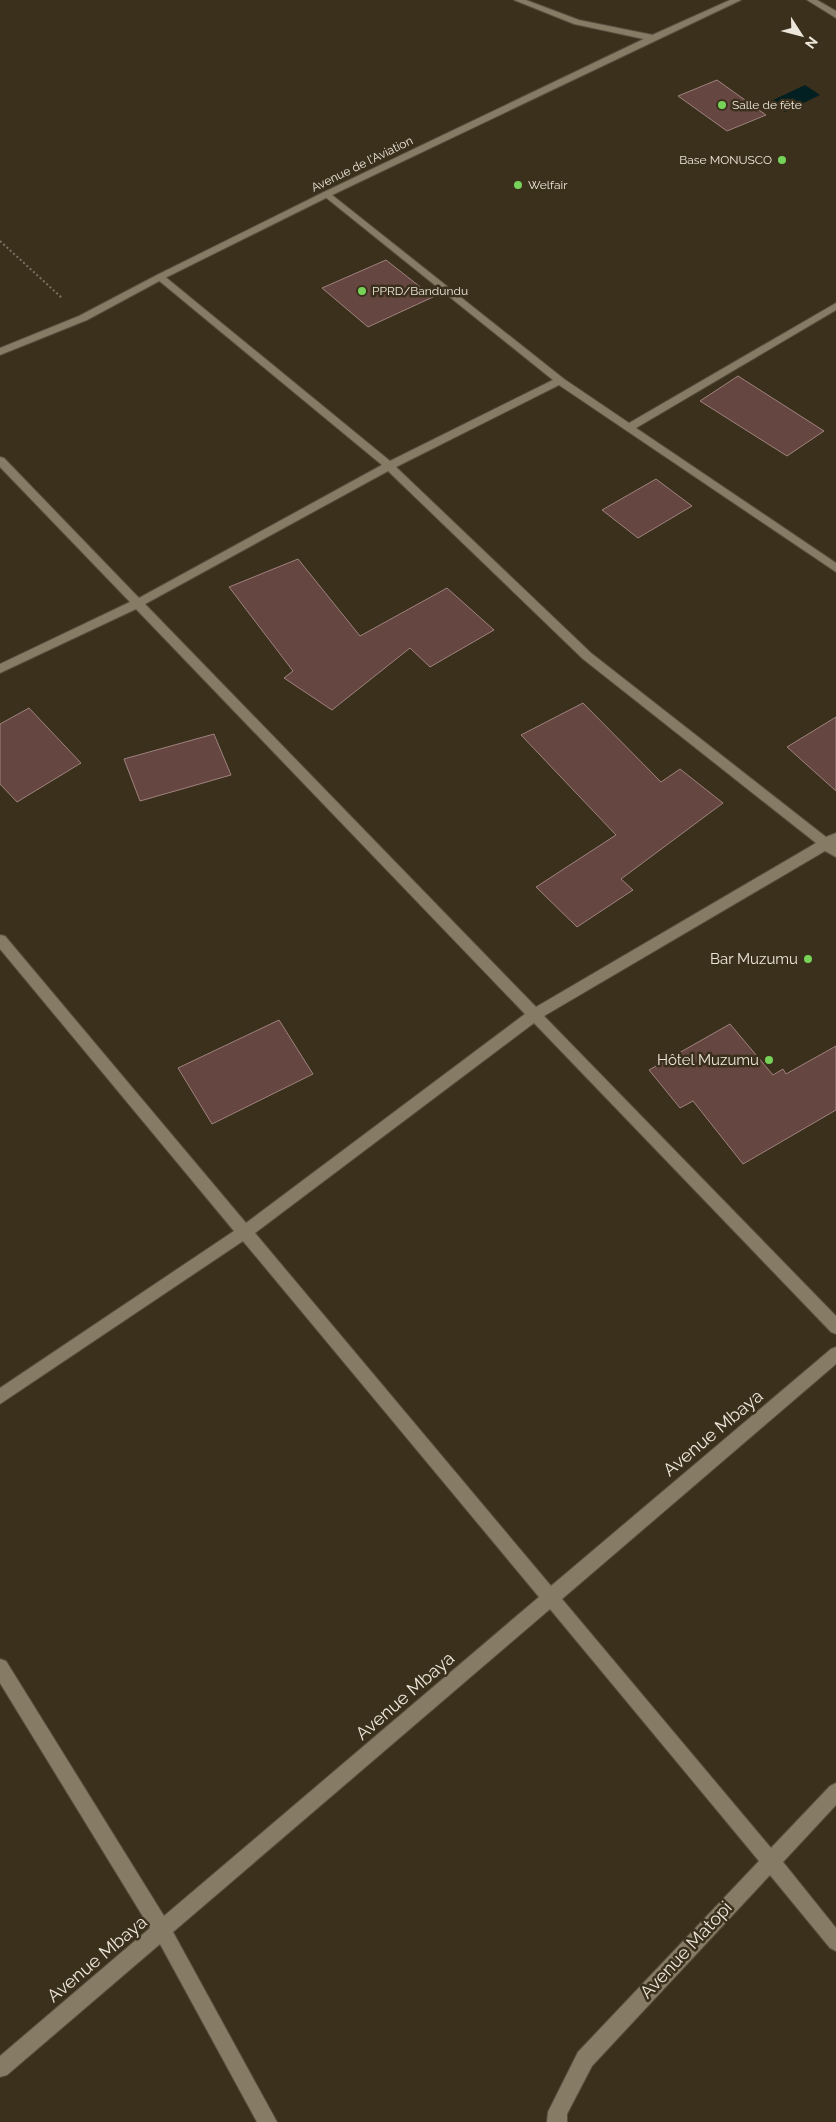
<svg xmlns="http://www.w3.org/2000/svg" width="836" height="2122" viewBox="0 0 836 2122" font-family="Raleway,sans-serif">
	<rect width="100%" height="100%" fill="#3b301c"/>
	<polygon fill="#022022" points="805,85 820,95 785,112 769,102"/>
	<g fill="#654641" stroke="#9f827e">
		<polygon points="717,80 766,115 727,131 678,96"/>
		<polygon points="386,260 433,297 368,327 322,288"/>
		<polygon points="738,376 824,431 787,456 700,401"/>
		<polygon points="656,479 692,506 638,538 602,510"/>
		<polygon points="298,559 360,636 447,588 494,630 430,667 410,648 332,710 284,678 293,671 229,587"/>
		<polygon points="583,703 661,782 680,769 723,803 621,879 633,890 577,927 536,887 616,835 521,735"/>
		<polygon points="29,708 81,763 17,802 0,784 0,724"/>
		<polygon points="836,717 836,791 787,747"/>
		<polygon points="214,734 231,775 140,801 124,759"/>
		<polygon points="279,1020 313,1074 212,1124 178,1068"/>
		<polygon points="730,1024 773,1075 783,1069 786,1074 836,1046 836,1110 743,1164 693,1101 680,1108 649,1070"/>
	</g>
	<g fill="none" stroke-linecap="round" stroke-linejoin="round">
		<defs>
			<polygon id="service" points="514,0 526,0 579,20 653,35 657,38 653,41 574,24"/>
			<g id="minor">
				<polygon points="807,0 817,0 836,11 836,18"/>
				<path d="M327,191L564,379L629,423L836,303V310L636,428L836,563V572L559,385L396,467L591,653L826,837L836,833V857L825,851L544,1016L836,1316V1334L831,1332L534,1023L255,1233L551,1586L831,1349L836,1347V1364L562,1599L771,1848L830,1786L836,1783V1805L783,1862L836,1928V1951L830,1948L770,1875L592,2066L567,2114V2122H547L548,2112L578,2052L759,1861L550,1609L173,1932L277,2122H257L160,1944L7,2075L0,2077V2056L150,1928L0,1683V1659L6,1661L164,1916L539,1597L243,1241L0,1404V1388L234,1231L0,949V935L5,936L246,1223L525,1014L136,609L0,673V664L130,602L0,467V457L4,458L139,598L382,465L157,279V275H163L390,461L553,380L324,196L322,194ZM388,471L583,659L816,843L536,1007L145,604Z"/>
			</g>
			<polygon id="tertiary" points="730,0 741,0 330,196 163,279 87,320 0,355 0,348 79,316 157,275 324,192 650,36"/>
		</defs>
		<use href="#service" stroke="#574e3d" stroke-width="2"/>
		<use href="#minor" stroke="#574e3d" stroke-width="2"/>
		<use href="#tertiary" stroke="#574e3d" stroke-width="2"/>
		<polyline stroke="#7b7261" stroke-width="2" stroke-dasharray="2 2.5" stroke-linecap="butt" points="0,241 62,298"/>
		<use href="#service" fill="#867b64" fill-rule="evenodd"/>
		<use href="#minor" fill="#867b64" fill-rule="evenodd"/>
		<use href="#tertiary" fill="#867b64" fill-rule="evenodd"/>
	</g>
	<g fill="#77d259" stroke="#3b301c" stroke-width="2">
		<circle cx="722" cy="105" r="5"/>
		<circle cx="782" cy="160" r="5"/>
		<circle cx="518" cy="185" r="5"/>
		<circle cx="362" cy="291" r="5"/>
		<circle cx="808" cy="959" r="5"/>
		<circle cx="769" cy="1060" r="5"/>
	</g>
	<g text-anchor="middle" stroke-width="5" stroke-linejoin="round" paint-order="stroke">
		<g font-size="12" fill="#ede7db" stroke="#3b301c" text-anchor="start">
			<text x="732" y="109">Salle de fête</text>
			<text x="772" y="164" text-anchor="end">Base MONUSCO</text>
			<text x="528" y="189">Welfair</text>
			<text x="372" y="295">PPRD/Bandundu</text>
		</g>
		<g font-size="12" fill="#ede7db" stroke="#3b301c">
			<text transform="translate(362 164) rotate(-26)" y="4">Avenue de l'Aviation</text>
		</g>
		<g font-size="15" fill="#ede7db" stroke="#3b301c" text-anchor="end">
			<text x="798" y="964">Bar Muzumu</text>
			<text x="759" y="1065">Hôtel Muzumu</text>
		</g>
		<g font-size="18" fill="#ede7db" stroke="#3b301c">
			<text transform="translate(713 1433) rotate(-40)" y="6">Avenue Mbaya</text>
			<text transform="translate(405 1696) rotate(-41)" y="6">Avenue Mbaya</text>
			<text transform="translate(686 1950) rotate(-47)" y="6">Avenue Matopi</text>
			<text transform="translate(97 1959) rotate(-40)" y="6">Avenue Mbaya</text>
		</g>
	</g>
	<g transform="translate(801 35) rotate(126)" stroke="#3b301c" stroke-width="4" paint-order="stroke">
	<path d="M0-4L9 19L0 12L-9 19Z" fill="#ede7db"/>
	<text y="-8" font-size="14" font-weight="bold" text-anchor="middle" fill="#ede7db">N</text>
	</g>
</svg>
